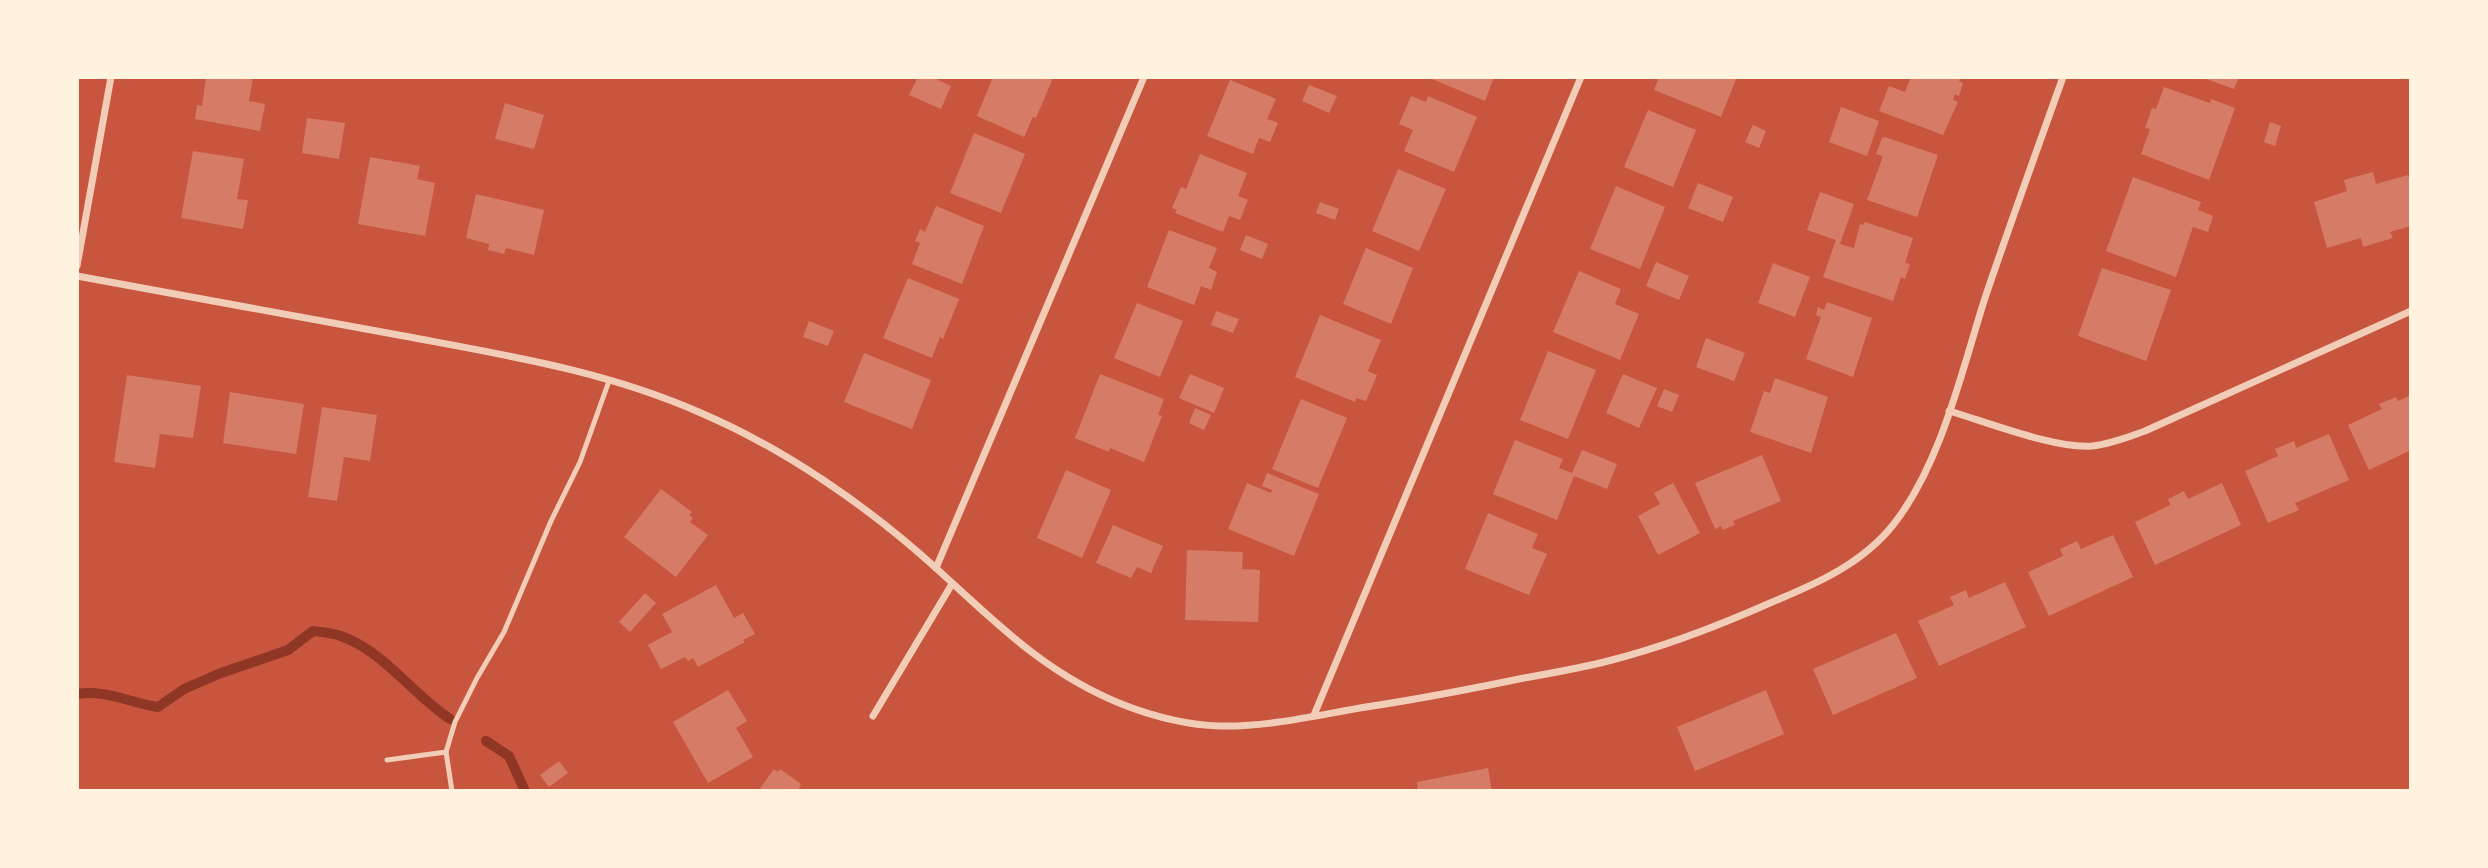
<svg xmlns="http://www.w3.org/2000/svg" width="2488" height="868" viewBox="0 0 2488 868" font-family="Arial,sans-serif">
	<rect width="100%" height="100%" fill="#c8553d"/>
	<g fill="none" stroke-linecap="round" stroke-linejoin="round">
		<g stroke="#8f3625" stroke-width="10">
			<path d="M77,694C104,689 131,703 158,707L184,689L221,673L288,650L313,631C322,632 332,633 341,636C385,652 412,694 450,719"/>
			<polyline points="486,741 509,756 525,791"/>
		</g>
	</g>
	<g fill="#d67c66">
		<polygon points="206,77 253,77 249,101 265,104 260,131 195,119 197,105 202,106"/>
		<polygon points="918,77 932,77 951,86 941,109 909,95"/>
		<polygon points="993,77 1053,78 1036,118 1033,117 1024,137 977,116"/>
		<polygon points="1427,77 1494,77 1485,101"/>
		<polygon points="1659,77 1737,77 1721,117 1654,90"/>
		<polygon points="1911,77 1961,77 1959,81 1963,83 1959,96 1955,94 1953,100 1958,102 1943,135 1879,111 1889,86 1905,92"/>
		<polygon points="2201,77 2239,77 2234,89"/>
		<polygon points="1230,80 1276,99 1267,119 1278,123 1270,142 1259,138 1253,154 1207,136"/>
		<polygon points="1309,85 1337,96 1329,113 1302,101"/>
		<polygon points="2164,87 2210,103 2211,99 2235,108 2209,180 2141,154 2150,129 2145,128 2152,108 2156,109"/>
		<polygon points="1411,96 1426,102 1428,96 1477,117 1454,172 1404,151 1413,130 1399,124"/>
		<polygon points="505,103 544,115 534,149 495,139"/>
		<polygon points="1841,107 1879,121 1867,156 1829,142"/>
		<polygon points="1648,110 1696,130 1673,187 1624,167"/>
		<polygon points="307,118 345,123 339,159 302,153"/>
		<polygon points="2270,122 2281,126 2275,146 2264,142"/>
		<polygon points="1753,125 1766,131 1759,148 1745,142"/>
		<polygon points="974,133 1025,154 1001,213 950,193"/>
		<polygon points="1885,137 1938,155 1917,217 1867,200 1883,156 1876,154 1882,138"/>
		<polygon points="193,151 244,159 237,199 248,200 243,229 181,218"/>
		<polygon points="1200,154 1247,173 1238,196 1248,200 1240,220 1229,216 1223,232 1175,213 1177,210 1172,208 1181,187 1186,189"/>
		<polygon points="370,157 420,166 417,179 435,183 425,236 358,224"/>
		<polygon points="1398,169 1446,189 1419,251 1372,231"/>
		<polygon points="2373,172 2376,184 2408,175 2411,186 2411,226 2390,232 2393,238 2363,247 2361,238 2327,248 2314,202 2347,191 2344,180"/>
		<polygon points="2133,177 2201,202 2198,210 2213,216 2208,232 2193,227 2176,277 2106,251"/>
		<polygon points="1698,183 1733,197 1723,222 1688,208"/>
		<polygon points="1616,186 1665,207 1640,269 1590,249"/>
		<polygon points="1820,192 1854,204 1840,244 1854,248 1860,224 1863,225 1865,222 1913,238 1905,263 1910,264 1905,279 1901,277 1893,301 1823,277 1836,240 1807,230"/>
		<polygon points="476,194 544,210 534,255 506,248 504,254 488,250 489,244 466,238"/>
		<polygon points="1320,202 1339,209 1335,220 1316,213"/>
		<polygon points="936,206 984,226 962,284 912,264 920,243 915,241 920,229 925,232"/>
		<polygon points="1169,230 1217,248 1209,268 1217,272 1211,290 1201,286 1194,305 1147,287"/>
		<polygon points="1246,235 1268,244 1262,259 1240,250"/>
		<polygon points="1366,248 1413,268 1391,324 1343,304"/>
		<polygon points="1656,262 1689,276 1679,300 1646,286"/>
		<polygon points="1773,263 1810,277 1795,317 1758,303"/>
		<polygon points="2102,268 2171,290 2146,361 2078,336"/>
		<polygon points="1579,271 1621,289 1615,304 1639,314 1620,360 1553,332"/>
		<polygon points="908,278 959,299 943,339 940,337 932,358 883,338"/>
		<polygon points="1827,302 1872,318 1853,377 1806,359 1821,317 1816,315 1818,307 1824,310"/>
		<polygon points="1137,303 1183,321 1160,377 1114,358"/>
		<polygon points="1216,311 1239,319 1233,333 1211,325"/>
		<polygon points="1320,315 1381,340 1368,371 1377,375 1366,401 1356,398 1355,402 1295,377"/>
		<polygon points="809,321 834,331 828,346 803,337"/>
		<polygon points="1706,338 1745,353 1734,381 1696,367"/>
		<polygon points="1548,351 1596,370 1568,439 1520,420"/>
		<polygon points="864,353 931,380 912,429 844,402"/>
		<polygon points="1100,374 1164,399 1158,415 1162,416 1144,462 1110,448 1109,452 1075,438"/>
		<polygon points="1190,374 1224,388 1214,413 1179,398"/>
		<polygon points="1623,374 1657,388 1639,428 1606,413"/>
		<polygon points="127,375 201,386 193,438 160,434 155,468 114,462"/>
		<polygon points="1775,378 1828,397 1811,453 1750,432 1764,391 1770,393"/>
		<polygon points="1664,389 1679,395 1672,412 1657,406"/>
		<polygon points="230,392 304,404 296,454 223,443"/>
		<polygon points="2411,395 2411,450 2369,470 2348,425 2382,409 2379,404 2396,397 2398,401"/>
		<polygon points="1301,399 1347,418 1318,488 1272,469"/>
		<polygon points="322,407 377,415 370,461 344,457 337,501 308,497"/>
		<polygon points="1195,408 1211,415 1204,430 1189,423"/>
		<polygon points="2329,434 2349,480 2295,503 2299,510 2268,523 2245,471 2278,456 2275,449 2294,441 2296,448"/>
		<polygon points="1515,440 1563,459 1559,468 1572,473 1582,450 1617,464 1607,489 1574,476 1557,520 1493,494"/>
		<polygon points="1762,455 1781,501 1733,521 1735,525 1723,530 1721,526 1715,529 1695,483"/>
		<polygon points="1066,470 1111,490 1082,558 1037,538"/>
		<polygon points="1267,473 1319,494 1294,556 1228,529 1247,483 1271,493 1272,490 1262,486"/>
		<polygon points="1673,483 1700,533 1658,555 1638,516 1660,504 1654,493"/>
		<polygon points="2222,483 2241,525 2155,565 2135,522 2170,505 2168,499 2184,491 2188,499"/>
		<polygon points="661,489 692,512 689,515 693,518 690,522 708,535 676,577 624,537"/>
		<polygon points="1488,513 1538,534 1532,548 1547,554 1529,595 1465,569"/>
		<polygon points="1113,525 1163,546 1151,573 1137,567 1131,578 1096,563"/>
		<polygon points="2113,535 2133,577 2049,616 2028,572 2063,556 2060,549 2077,541 2081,549"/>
		<polygon points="1187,550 1243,552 1242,569 1260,570 1258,622 1185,620"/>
		<polygon points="2005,582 2026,627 1939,666 1918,621 1954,605 1950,597 1966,590 1969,598"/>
		<polygon points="716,585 734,618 743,613 755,634 743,640 745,642 698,667 693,658 688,661 685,657 661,669 648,645 672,632 662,614"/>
		<polygon points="645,593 656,603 630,632 619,622"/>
		<polygon points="1896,633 1917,678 1833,715 1813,669"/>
		<polygon points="728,690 747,721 736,728 753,757 708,783 673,722"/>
		<polygon points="1766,690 1784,734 1695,771 1677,727"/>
		<polygon points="559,761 568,773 549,787 540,775"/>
		<polygon points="1488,768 1492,791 1418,791 1417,782"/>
		<polygon points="774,769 778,772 780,769 801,784 799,788 803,791 758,791"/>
	</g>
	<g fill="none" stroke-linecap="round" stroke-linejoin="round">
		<g stroke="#f1ccb7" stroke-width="5">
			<polyline points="387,760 446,752"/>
			<polyline points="452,791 446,752 455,722 477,678 504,632 551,521 580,462 609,381"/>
		</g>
		<g stroke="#f1ccb7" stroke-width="7">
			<polyline points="77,266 111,77"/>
			<path d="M77,276C186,296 295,316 404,336C505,355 607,371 701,413C785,449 869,507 937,569C996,623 1047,675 1124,705C1155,717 1187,725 1220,726C1269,727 1318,715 1366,707C1419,699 1471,689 1524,678C1552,673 1581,668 1608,661C1664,647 1718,626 1770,603C1816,584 1862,564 1893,525C1941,465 1962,370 1985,298C2010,224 2037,150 2063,77"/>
			<path d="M1949,411C1987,422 2055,449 2092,446C2111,444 2128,437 2145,431L2411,311"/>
			<polyline points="936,568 1144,77"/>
			<polyline points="1314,715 1581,77"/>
			<polyline points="873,716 952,584"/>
		</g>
	</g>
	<rect width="2488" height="868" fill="none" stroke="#fff3e0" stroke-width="158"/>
</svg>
